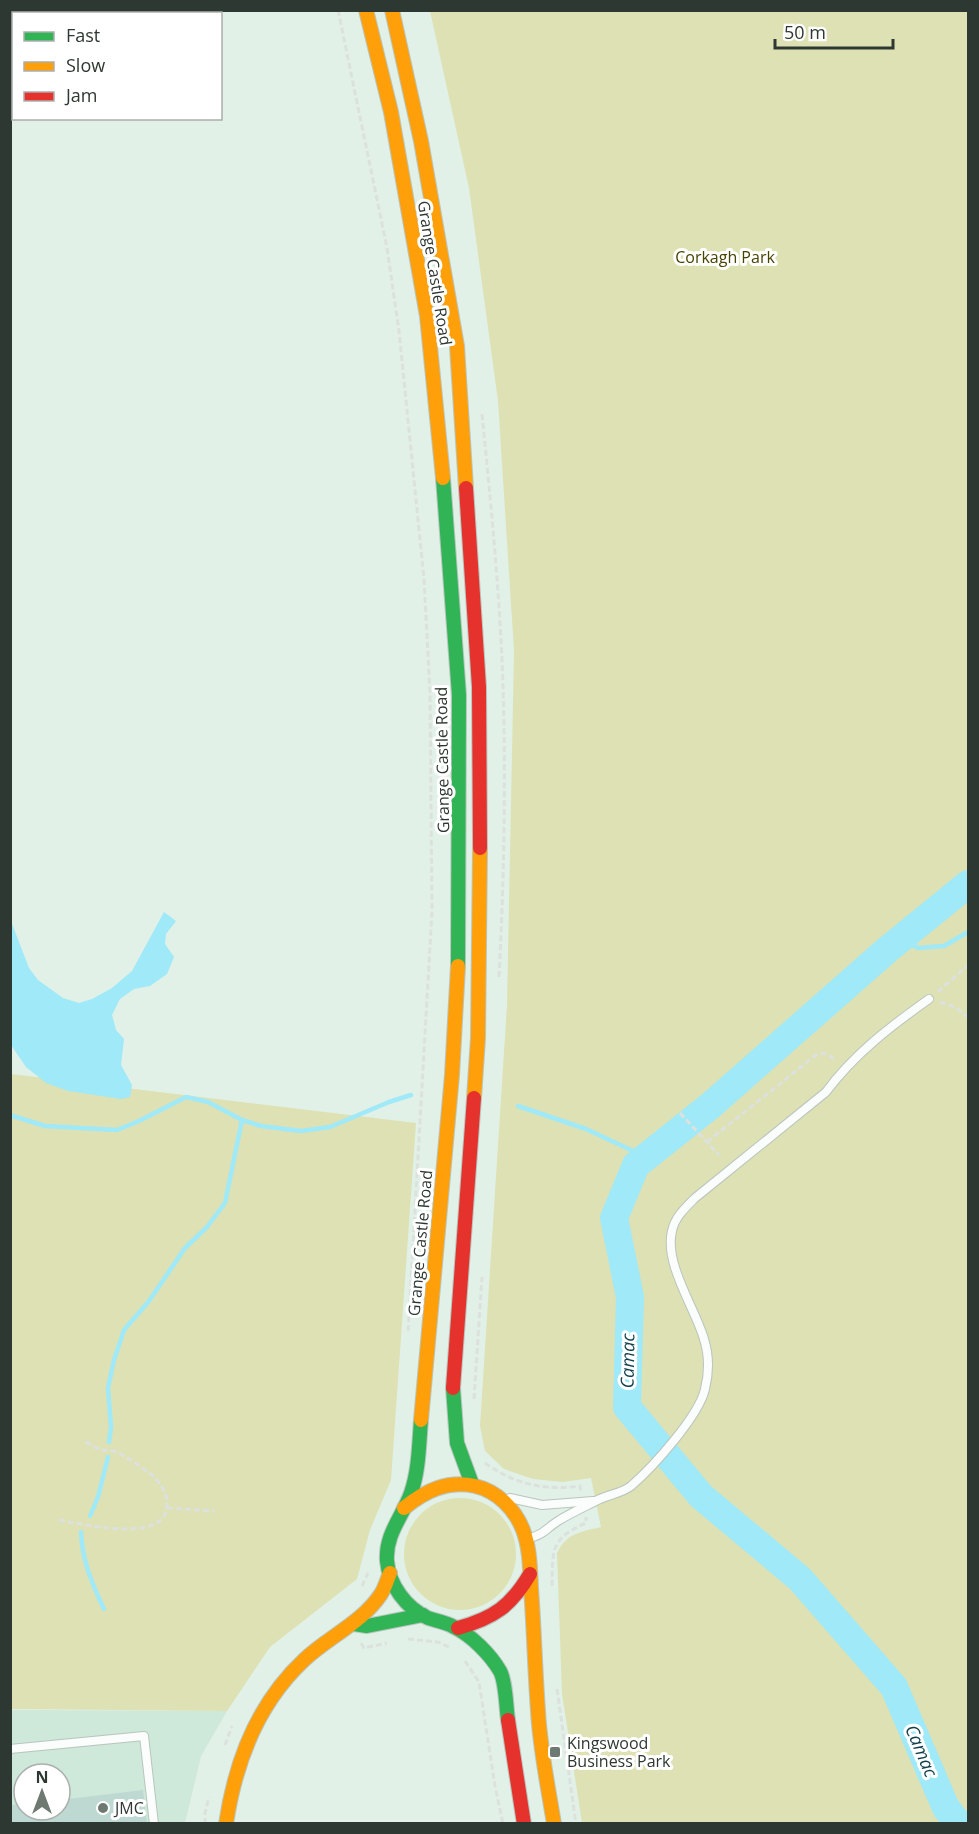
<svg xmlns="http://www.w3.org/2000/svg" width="979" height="1834" viewBox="0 0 979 1834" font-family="'Open Sans',sans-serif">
	<rect width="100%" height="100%" fill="#e1f1e7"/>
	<path fill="#cee8d9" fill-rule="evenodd" d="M11,1710L227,1711L201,1756L185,1823L11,1824ZM24,1774H60V1810H24Z"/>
	<g fill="#dee1b3">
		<path d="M430,11H968V1823H582L562,1694L557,1553C567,1533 580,1532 601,1527L591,1478L563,1482L533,1479L504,1469L485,1451L480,1426L507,1005L514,651L498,401L469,188Z"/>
		<polygon points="11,1074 416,1123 391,1480 370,1530 357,1579 270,1647 227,1711 11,1709"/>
		<circle cx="460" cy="1554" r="56"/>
	</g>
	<polygon fill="#9fe9f8" points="164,912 176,921 166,934 165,944 174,957 167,974 150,986 134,989 120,999 112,1015 116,1030 124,1039 121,1065 132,1085 130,1097 121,1099 68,1091 46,1083 26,1067 11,1045 11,921 29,968 38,980 63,998 79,1003 92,999 112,988 132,971"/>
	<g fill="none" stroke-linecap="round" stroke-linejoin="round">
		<g stroke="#9fe9f8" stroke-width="4.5">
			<polyline points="901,938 918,948 944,946 968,932"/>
			<polyline points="518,1106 586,1129 646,1157"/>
			<polyline points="10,1115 45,1126 117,1130 139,1121 186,1097 208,1102 242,1120 261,1126 301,1131 330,1127 389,1102 411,1095"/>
			<polyline points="109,1442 111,1427 108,1388 114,1360 124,1330 149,1301 185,1248 207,1227 225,1203 242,1120"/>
			<polyline points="90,1516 98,1497 108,1457"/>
			<path d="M81,1532C82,1560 92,1584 104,1609"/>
		</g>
		<polyline stroke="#9fe9f8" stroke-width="28" points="959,1824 946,1808 894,1687 800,1579 701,1496 627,1407 630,1297 614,1218 636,1165 710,1106 887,950 968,884"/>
	</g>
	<polygon fill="#bdd9d2" points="143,1790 147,1824 10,1824 10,1805 24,1804 24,1810 60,1810 60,1800"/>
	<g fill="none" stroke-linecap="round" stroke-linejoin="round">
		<defs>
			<g id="lane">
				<polyline points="510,1498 542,1505 593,1501"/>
				<path d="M527,1539C545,1534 544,1530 558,1521C569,1514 582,1508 594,1502C605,1495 621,1494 631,1486C653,1467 699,1416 705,1389C709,1373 709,1355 704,1339C695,1308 664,1264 672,1231C675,1217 685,1208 695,1198L826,1092C854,1054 891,1026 929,999"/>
				<polyline points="10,1749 144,1736 154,1824"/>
			</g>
			<g id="fast">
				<polyline points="443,478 459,695 458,966"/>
				<polyline points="453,1388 457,1443 472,1484"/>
				<path d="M421,1420C419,1444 419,1470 411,1493C403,1516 385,1534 387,1561C389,1585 406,1608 428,1618C436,1621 446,1622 454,1627C471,1635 490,1654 500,1671C506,1682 506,1707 508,1720"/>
				<polyline points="354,1624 367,1626 423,1615"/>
			</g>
			<g id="slow">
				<polyline points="366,10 391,112 427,316 443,478"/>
				<polyline points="392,10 421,141 457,346 466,488"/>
				<polyline points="474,1098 478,1038 480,848"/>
				<polyline points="421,1420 452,1075 458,966"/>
				<path d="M404,1508C425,1491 447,1480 475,1486C497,1491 515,1509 523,1530C530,1548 530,1569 531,1588C534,1629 535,1670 538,1711C540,1749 548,1786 554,1824"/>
				<path d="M226,1824C235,1763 258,1703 304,1660C328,1637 362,1623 381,1594C385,1588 387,1580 390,1573"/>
			</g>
			<g id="jam">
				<polyline points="466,488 479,687 480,848"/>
				<polyline points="453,1388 474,1098"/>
				<path d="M458,1628C494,1618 511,1606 530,1574"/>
				<polyline points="508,1720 524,1824"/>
			</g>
		</defs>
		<use href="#lane" stroke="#b9c5be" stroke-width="10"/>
		<use href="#fast" stroke="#b9c5be" stroke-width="16"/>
		<use href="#slow" stroke="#b9c5be" stroke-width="16"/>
		<use href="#jam" stroke="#b9c5be" stroke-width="16"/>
		<g stroke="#dde1de" stroke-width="3" stroke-dasharray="6 3" stroke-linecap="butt">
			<polyline points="338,10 387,248 399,331 424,579 430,692 432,911 408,1333"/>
			<path d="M482,414C491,505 500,595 503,686C506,783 504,880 499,977"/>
			<polyline points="938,992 968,965"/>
			<polyline points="940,1002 955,1007 968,1017"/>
			<polyline points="680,1113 719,1155"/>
			<path d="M707,1142L816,1055C824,1052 830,1054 835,1061"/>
			<polyline points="474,1399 482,1277"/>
			<path d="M485,1463C514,1484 545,1491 580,1486L581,1492"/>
			<polyline points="167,1508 215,1511"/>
			<path d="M59,1520C83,1524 163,1544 167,1507C169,1494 160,1483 152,1475C147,1471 122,1454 117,1452C111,1450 104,1451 99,1449C93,1447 88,1443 83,1440"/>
			<polyline points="362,1586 368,1573"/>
			<path d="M552,1586C553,1551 549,1539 586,1523V1517"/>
			<polyline points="408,1639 438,1642 451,1648"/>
			<polyline points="361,1643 364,1648 387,1643"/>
			<polyline points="465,1661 479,1682 495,1786 503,1824"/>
			<polyline points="557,1689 576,1824"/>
			<polyline points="225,1745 232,1726"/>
			<polyline points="205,1824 205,1813 209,1797"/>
		</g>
		<use href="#lane" stroke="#fafdfb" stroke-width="8"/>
		<use href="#fast" stroke="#30b455" stroke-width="14"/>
		<use href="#slow" stroke="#ff9f0a" stroke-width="14"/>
		<use href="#jam" stroke="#e5322d" stroke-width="14"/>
	</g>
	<g fill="#6d7971" stroke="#fff" stroke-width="2">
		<rect x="549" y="1746" width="12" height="12" rx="3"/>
		<circle cx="103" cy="1808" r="6"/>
	</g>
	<g text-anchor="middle" stroke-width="6" stroke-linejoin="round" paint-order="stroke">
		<g font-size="16" fill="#494303" stroke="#fff">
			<text x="725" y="263">Corkagh Park</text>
		</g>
		<g font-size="16" fill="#2e3832" stroke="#fff">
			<text transform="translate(435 273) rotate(81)" y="6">Grange Castle Road</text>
			<text transform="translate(442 760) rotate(-91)" y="6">Grange Castle Road</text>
			<text transform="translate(420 1243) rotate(-85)" y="6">Grange Castle Road</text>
		</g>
		<g font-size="16" fill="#2e3832" stroke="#fff" text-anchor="start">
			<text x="567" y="1749">Kingswood<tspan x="567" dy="18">Business Park</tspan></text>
			<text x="115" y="1814">JMC</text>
		</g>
		<g font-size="18" font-style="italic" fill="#103f49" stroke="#fff">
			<text transform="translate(628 1361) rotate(-89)" y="6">Camac</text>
			<text transform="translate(921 1751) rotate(67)" y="6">Camac</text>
		</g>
	</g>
	<rect width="979" height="1834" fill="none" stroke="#2e3832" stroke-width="24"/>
	<rect x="12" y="12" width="210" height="108" fill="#ffffff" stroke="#abafad" stroke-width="1.5"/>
	<rect x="24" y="32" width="30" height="9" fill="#30b455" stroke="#abafad" stroke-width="1.5"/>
	<text x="66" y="42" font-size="18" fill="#2e3832">Fast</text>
	<rect x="24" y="62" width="30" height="9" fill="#ff9f0a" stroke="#abafad" stroke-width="1.5"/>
	<text x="66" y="72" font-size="18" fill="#2e3832">Slow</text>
	<rect x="24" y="92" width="30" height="9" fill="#e5322d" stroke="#abafad" stroke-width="1.5"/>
	<text x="66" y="102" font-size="18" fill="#2e3832">Jam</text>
	<g transform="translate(42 1792)"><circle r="28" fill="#ffffff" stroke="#abafad" stroke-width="1.5"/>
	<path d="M0-4.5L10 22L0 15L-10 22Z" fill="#6d7971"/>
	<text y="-9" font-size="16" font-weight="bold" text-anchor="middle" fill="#2e3832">N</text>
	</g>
	<path d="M775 39v9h118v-9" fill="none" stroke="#2e3832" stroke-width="3"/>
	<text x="784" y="39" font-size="18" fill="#2e3832" stroke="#ffffff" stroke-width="4.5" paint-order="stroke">50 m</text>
</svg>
